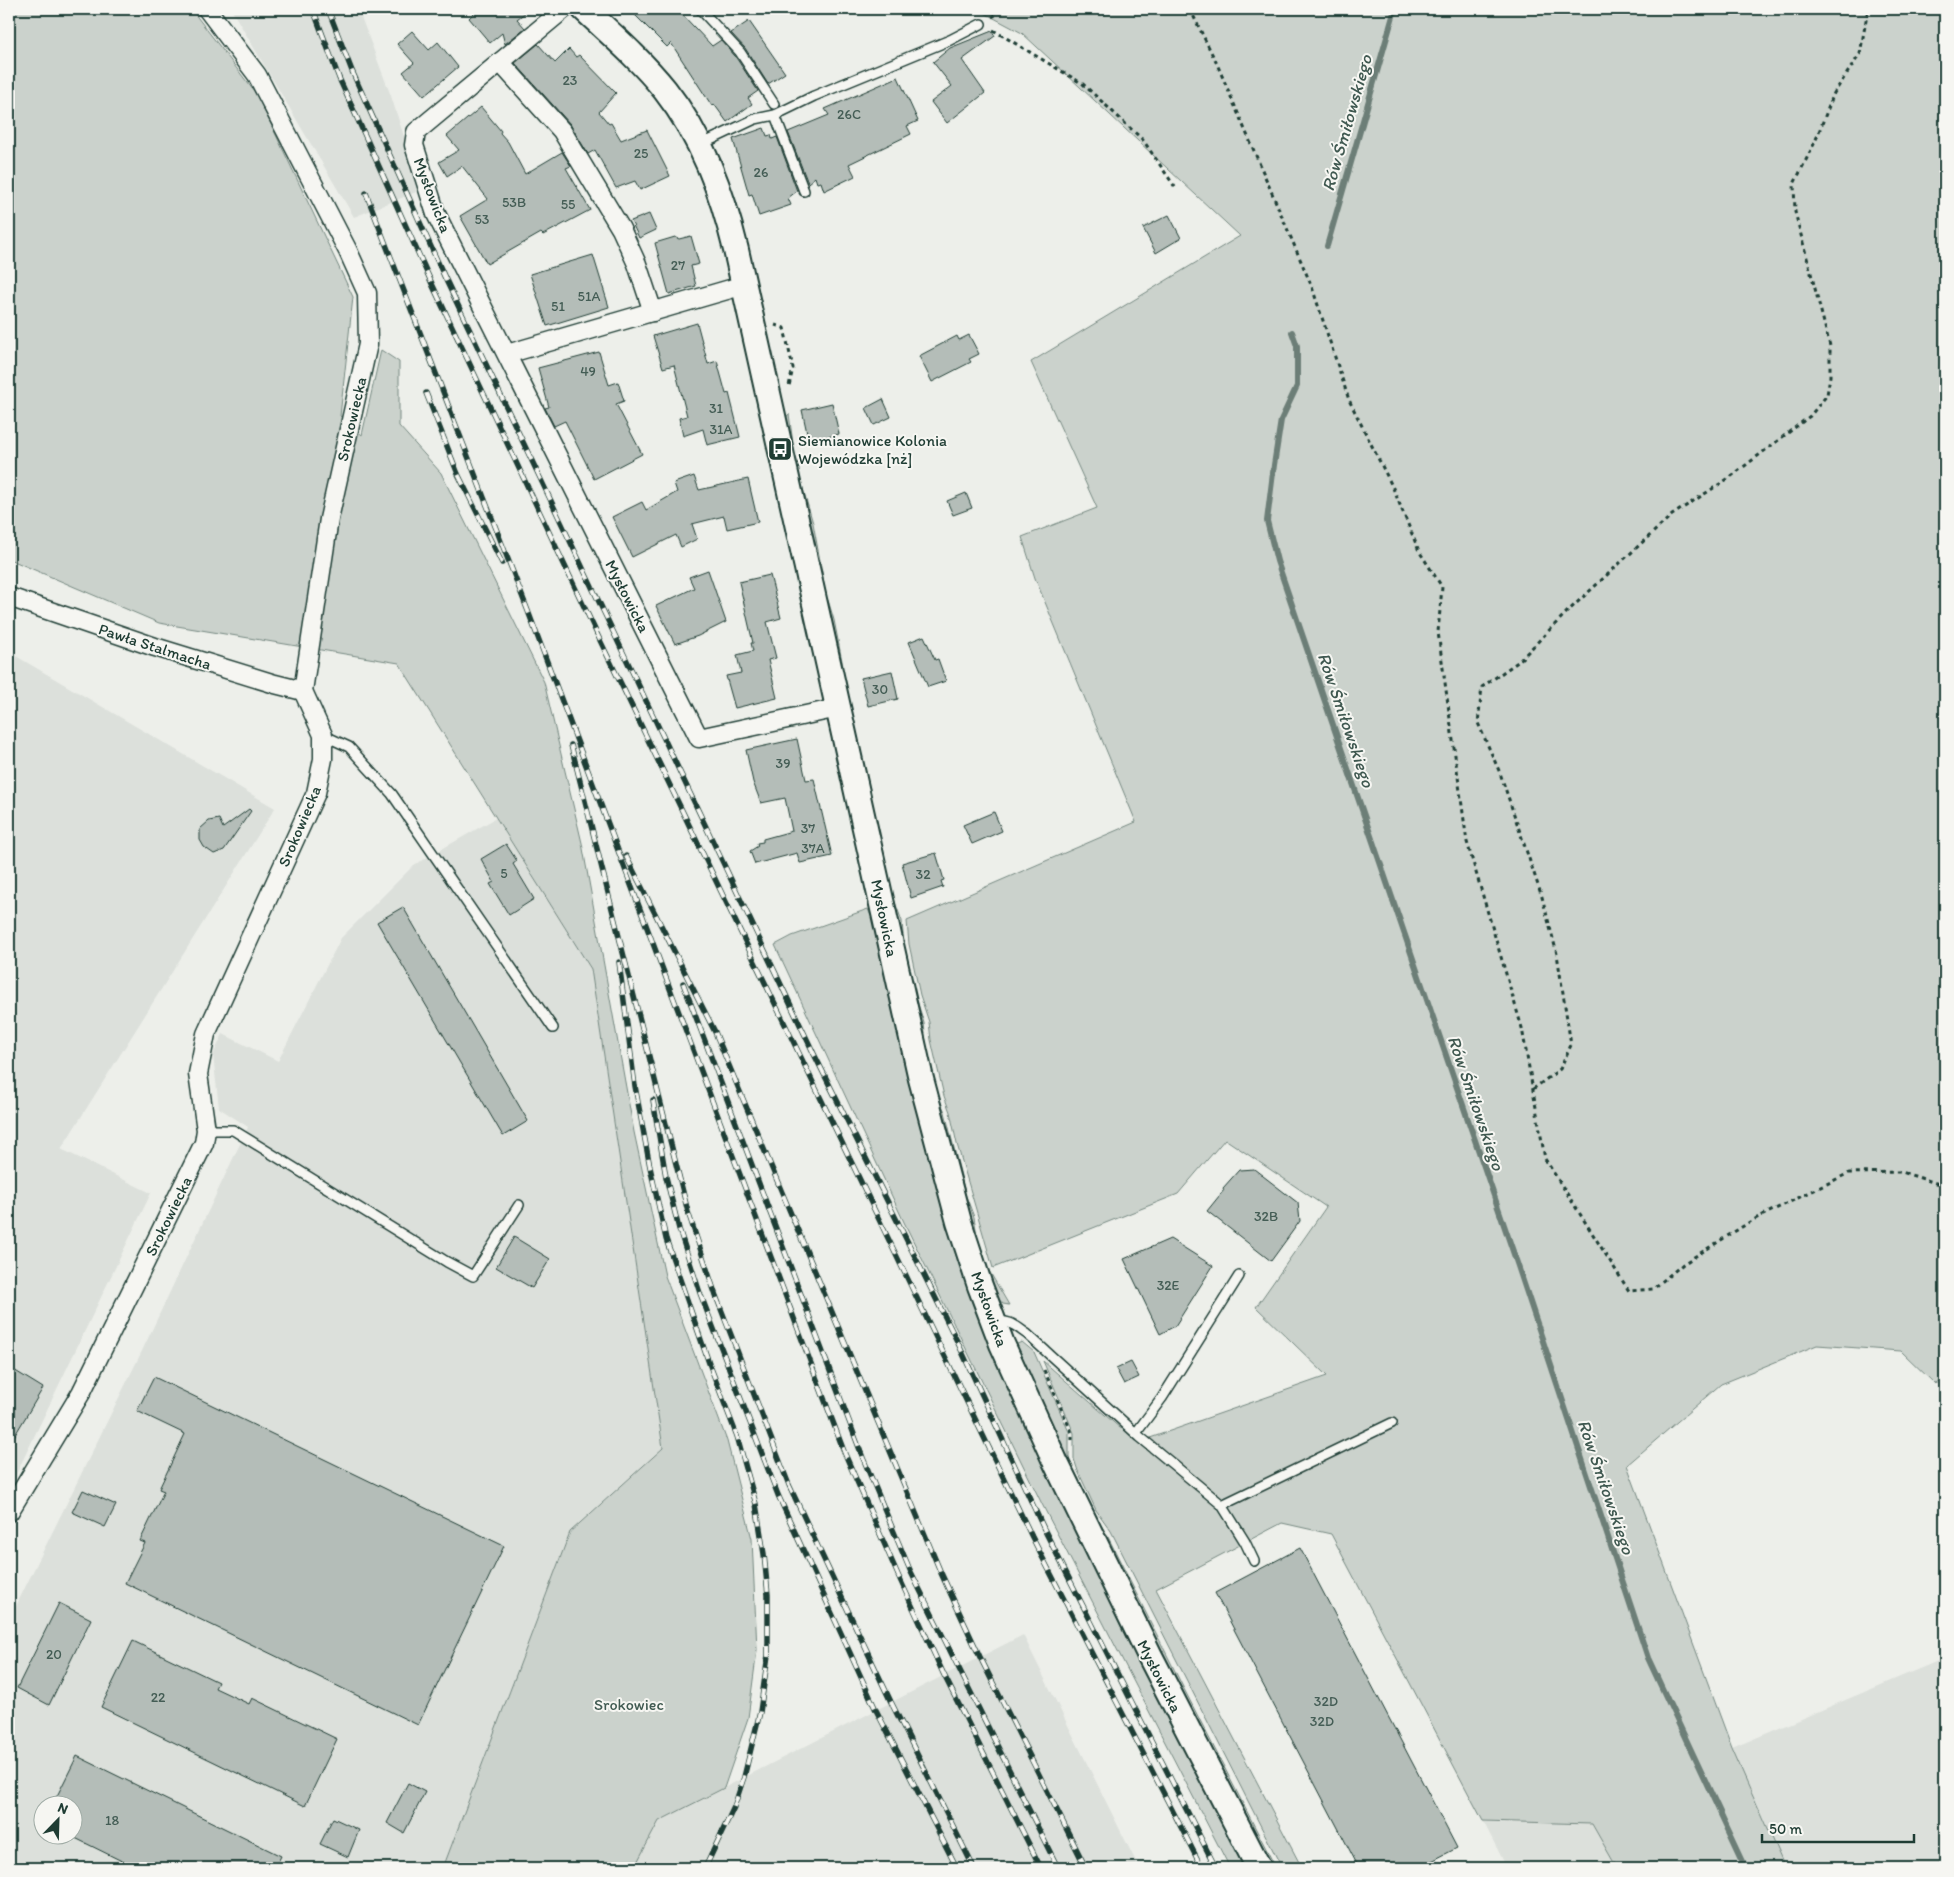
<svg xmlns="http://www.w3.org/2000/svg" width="1954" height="1877" viewBox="0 0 1954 1877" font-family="Itim,sans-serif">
	<rect width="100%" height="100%" fill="#edefea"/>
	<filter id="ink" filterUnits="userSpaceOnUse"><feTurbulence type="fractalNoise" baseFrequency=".02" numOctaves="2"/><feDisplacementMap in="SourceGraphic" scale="10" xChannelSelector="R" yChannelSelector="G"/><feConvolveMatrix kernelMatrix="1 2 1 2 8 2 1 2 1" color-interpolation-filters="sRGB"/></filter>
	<g filter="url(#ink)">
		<g fill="#dce0db" fill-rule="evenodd">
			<polygon points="231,9 358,9 391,96 421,190 354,217"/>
			<polygon points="9,652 275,808 61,1149 151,1193 9,1489"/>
			<path d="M496,818L591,969L663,1448L570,1532L443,1868H9V1620L142,1351L248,1127L219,1108L213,1055L223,1034L278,1061L341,938L414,865ZM42,1804H72V1834H42Z"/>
			<polygon points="1023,1635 1139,1868 633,1868 659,1821"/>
			<polygon points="1945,1658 1945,1868 1785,1868 1732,1748"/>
			<polygon points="1483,1821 1592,1824 1617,1868 1493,1868 1504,1862"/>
		</g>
		<g fill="#cbd2cc" stroke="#758880">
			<polygon points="9,9 191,9 257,95 353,297 340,416 362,435 381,350 399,362 399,426 441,473 544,682 582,843 634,1132 665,1276 727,1441 752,1539 757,1650 748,1718 724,1788 659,1821 634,1868 443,1868 570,1532 663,1448 591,969 399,663 159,623 9,559"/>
			<polygon points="977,9 1945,9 1945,1380 1935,1384 1901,1351 1817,1345 1721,1384 1627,1465 1732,1748 1785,1868 1617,1868 1592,1824 1483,1821 1331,1534 1282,1523 1156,1589 1302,1868 1282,1868 1111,1531 1096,1510 1078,1471 1074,1459 1074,1433 1043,1361 1120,1428 1150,1438 1327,1376 1256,1307 1326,1207 1225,1139 1178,1194 993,1268 957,1144 950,1112 944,1096 931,1040 929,1022 920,995 909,944 907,921 1136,822 1035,578 1022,537 1097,508 1031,362 1240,236 1022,33"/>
			<polygon points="789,414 796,465 813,523 824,582 821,582 784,420"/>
			<polygon points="828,600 834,620 843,666 839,664 825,601"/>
			<path d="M887,870L893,897L902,921L904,947L915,994L924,1023L926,1044L939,1098L945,1112L966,1196L974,1217L977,1235L988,1269L1009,1305L1003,1304C985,1285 975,1238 968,1212C935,1100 911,986 885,872Z"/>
			<polygon points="868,909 875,926 938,1187 1247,1868 1230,1868 1042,1504 904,1222 775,945 792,936"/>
			<polygon points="1022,1342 1034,1352 1069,1432 1069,1462 1088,1505 1106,1533 1185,1691 1276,1868 1270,1868 1120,1574 1015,1348 1017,1344"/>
		</g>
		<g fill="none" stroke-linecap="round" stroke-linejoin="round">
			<g stroke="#6c7e77" stroke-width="6">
				<polyline points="1327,246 1395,9"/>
				<polyline points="1292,332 1297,346 1297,386 1281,420 1274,465 1267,521 1277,561 1518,1266 1648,1658 1746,1868"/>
			</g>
		</g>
		<g fill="#b4bdb8" stroke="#1f3d34">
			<polygon points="478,9 530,9 517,19 525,28 505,44 502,33 490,43 469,18"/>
			<polygon points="629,9 677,9 712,46 721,40 735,56 758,91 748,98 752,104 727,122 714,104 712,106 671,43 667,47"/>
			<polygon points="749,21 785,73 768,84 745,48 731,33"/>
			<polygon points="412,31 429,50 438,42 458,67 424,96 403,72 414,63 397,44"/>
			<polygon points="992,31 995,36 962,60 985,93 947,123 931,102 952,86 933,62 950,48"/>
			<polygon points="538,44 555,63 569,49 576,57 579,55 616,93 599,112 609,124 611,123 621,140 647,130 670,176 640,190 635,181 616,188 595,150 588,154 570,124 515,63"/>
			<polygon points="898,77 918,121 907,126 911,134 849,164 855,176 824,191 821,182 817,183 815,177 808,183 788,132 829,115 825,109"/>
			<polygon points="481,107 501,131 500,133 508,142 525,174 562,152 571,166 566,168 590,210 543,235 541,233 487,264 460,216 488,199 462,166 447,176 439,162 459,150 447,136"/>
			<polygon points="764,128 767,136 771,135 772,139 777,137 797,191 788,198 791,205 759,216 752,194 749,195 733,139"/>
			<polygon points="649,214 656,230 639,238 631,221"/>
			<polygon points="1169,215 1181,238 1156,253 1143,228"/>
			<polygon points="691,236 699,264 691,266 696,286 669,294 655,243 675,237 679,239"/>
			<polygon points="593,255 609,307 547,326 530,274"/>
			<polygon points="697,323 708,364 717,361 726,394 729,393 740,437 707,445 703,429 683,436 679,418 687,416 674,365 663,368 653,336"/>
			<polygon points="969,335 979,354 969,359 971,362 932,382 919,356 957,336 959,340"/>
			<polygon points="599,352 609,385 618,382 624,401 616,404 642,454 594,479 565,421 554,426 545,408 549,407 538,368"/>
			<polygon points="883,399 891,417 874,425 866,408"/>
			<polygon points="832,403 839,434 809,442 802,410"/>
			<polygon points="694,476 699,490 748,479 758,522 727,529 724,516 692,524 697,539 681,547 676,535 632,557 612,517 642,502 646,510 677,492 674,483"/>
			<polygon points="966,493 972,508 953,515 947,501"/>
			<polygon points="708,570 726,622 698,636 675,644 656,606 694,588 689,577"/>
			<polygon points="770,575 781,618 767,622 776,658 768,660 777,698 735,708 726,676 741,673 737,655 753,651 751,643 753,643 739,582"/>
			<polygon points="924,636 935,660 938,659 946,681 928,687 909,642"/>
			<polygon points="892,671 898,699 868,706 861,678"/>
			<polygon points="797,739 806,780 814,779 832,856 800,863 797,853 755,864 750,851 758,846 757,843 763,842 763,839 792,831 785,798 761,803 753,782 746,750"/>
			<polygon points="249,809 251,811 224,850 214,854 204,847 200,840 200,829 209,821 219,819 223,828"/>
			<polygon points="994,812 1002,831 972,844 963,825"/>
			<polygon points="506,844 517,861 513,864 534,899 509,915 490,884 494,882 481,859"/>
			<polygon points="936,853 944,880 941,881 943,887 911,898 902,863"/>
			<polygon points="403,907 528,1121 503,1136 377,922"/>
			<polygon points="1254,1169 1298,1203 1300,1221 1271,1261 1207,1211 1224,1190 1223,1188 1239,1170"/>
			<polygon points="514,1237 550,1259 532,1288 496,1267"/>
			<polygon points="1170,1239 1213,1266 1175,1326 1160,1334 1124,1259"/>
			<polygon points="1131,1362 1139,1377 1124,1384 1116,1369"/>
			<polygon points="9,1367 43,1388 9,1445"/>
			<polygon points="154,1377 504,1546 418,1725 125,1583 145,1543 140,1541 164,1491 159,1489 185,1434 137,1411"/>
			<polygon points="83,1490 116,1505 105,1527 72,1512"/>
			<polygon points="1300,1548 1457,1848 1418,1868 1359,1868 1215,1593"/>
			<polygon points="59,1603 91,1619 49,1705 17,1688"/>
			<polygon points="133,1641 218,1682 215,1688 249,1704 252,1698 337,1739 305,1806 101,1707"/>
			<polygon points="77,1756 281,1856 275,1868 136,1868 67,1834 72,1834 72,1804 53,1804"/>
			<polygon points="408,1783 425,1792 404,1833 387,1823"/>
			<polygon points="333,1818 359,1830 348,1857 320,1844"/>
		</g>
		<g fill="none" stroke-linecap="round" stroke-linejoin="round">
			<defs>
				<g id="lane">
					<polyline points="700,9 740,52 774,104"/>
					<polyline points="775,115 804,191"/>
					<polyline points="700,145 755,119 775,115 814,96 950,40 981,24"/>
					<polyline points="323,735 349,747 392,794 553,1028"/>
					<polyline points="206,1130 233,1130 447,1262 473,1276 519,1205"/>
					<path d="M994,1322C1010,1320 1014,1325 1027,1334L1140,1437L1222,1505L1245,1542L1254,1561"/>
					<polyline points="1136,1433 1162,1398 1239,1276"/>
					<polyline points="1222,1505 1392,1423"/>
				</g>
				<g id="street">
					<polyline points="564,9 416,132 414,145 436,214 699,738 838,708"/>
					<polyline points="500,62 562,131 621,229 637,264 653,312"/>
					<polyline points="507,354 744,285"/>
					<polyline points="9,597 155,647 275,684 303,691"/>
					<polyline points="9,1512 81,1393 204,1143 206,1130 198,1074 206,1034 316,793 323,759 323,735 303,691 329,519 368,344 367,293 348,251 257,75 207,9"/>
				</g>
				<path id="secondary" d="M584,9C612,35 641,60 665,90C702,137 722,192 736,250L921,1079L959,1222L980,1286L1002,1344L1055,1461L1150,1656L1259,1868"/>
			</defs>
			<use href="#lane" stroke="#1f3d34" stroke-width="12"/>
			<use href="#street" stroke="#1f3d34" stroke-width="21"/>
			<use href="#secondary" stroke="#1f3d34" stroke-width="28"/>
			<g stroke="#1f3d34" stroke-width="3" stroke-dasharray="4 4" stroke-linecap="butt">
				<polyline points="1190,9 1217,64 1312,287 1349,400 1393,488 1419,551 1442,587 1438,632 1467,842 1522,1028 1545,1159 1629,1291 1653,1289 1683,1264 1753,1220 1849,1173 1902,1172 1945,1186"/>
				<polyline points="992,17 1006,9"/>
				<polyline points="993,30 1083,84 1143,140 1177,190"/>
				<polyline points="775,325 784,328 793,368 789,386"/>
				<polyline points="1533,1089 1560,1069 1571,1045 1557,954 1542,897 1500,773 1478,723 1482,687 1519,661 1568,611 1672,515 1729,478 1810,416 1827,395 1830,376 1830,346 1795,212 1794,184 1815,142 1834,93 1860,54 1868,9"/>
				<polyline points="1044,1370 1072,1433 1072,1445"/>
			</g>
			<use href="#lane" stroke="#f6f6f2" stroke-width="9"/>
			<use href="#street" stroke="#f6f6f2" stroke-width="18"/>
			<use href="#secondary" stroke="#f6f6f2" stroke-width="24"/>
			<defs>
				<g id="rail">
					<polyline points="313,9 339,78 433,286 597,634 1032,1537 1202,1868"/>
					<polyline points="328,9 352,71 445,278 814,1054 958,1343 1044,1529 1216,1868"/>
					<polyline points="366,193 528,611 845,1454 898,1575 944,1675 1041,1868"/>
					<polyline points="426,393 458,474 502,563"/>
					<polyline points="571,745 688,1212 716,1296 789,1485 891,1702 974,1868"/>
					<polyline points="626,856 715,1032 941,1573 980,1657 1086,1868"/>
					<polyline points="619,962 635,1086 650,1167 666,1239 709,1363 737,1436 756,1504 764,1554 768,1595 768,1655 760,1712 744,1777 734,1807 705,1868"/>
					<polyline points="683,983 863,1458 910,1570 1058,1868"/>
					<polyline points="653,1100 666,1177 679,1229 700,1293 778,1495 876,1710 957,1868"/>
				</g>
			</defs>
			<use href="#rail" stroke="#1f3d34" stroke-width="5.5"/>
			<use href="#rail" stroke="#f6f6f2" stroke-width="4" stroke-dasharray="11" stroke-linecap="butt"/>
		</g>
	</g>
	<defs>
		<symbol id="bus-square" viewBox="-11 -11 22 22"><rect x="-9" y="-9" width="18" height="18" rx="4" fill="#1f3d34" stroke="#f6f6f2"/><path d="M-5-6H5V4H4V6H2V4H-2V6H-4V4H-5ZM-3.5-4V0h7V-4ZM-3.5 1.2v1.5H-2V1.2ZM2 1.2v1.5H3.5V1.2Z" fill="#fff"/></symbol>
	</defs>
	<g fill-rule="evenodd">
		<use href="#bus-square" x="766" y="435" width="28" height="28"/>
	</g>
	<g text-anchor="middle" stroke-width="4" stroke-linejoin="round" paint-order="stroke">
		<g font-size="14" fill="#445d55">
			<text x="570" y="85">23</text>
			<text x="849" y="119">26C</text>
			<text x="641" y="158">25</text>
			<text x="761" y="177">26</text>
			<text x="514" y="207">53B</text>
			<text x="568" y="209">55</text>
			<text x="482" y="224">53</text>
			<text x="678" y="270">27</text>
			<text x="589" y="301">51A</text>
			<text x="558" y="311">51</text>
			<text x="588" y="376">49</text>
			<text x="716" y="413">31</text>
			<text x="721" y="434">31A</text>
			<text x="880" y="694">30</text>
			<text x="783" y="768">39</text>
			<text x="808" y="833">37</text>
			<text x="813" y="853">37A</text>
			<text x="504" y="878">5</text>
			<text x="923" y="879">32</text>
			<text x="1266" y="1221">32B</text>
			<text x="1168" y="1290">32E</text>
			<text x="54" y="1659">20</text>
			<text x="158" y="1702">22</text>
			<text x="1326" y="1706">32D</text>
			<text x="1322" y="1726">32D</text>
			<text x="112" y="1825">18</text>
		</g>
		<g font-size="16" fill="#1f3d34" stroke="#f6f6f2">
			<text transform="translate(433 195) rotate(69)" y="6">Mysłowicka</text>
			<text transform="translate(351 419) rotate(-77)" y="6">Srokowiecka</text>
			<text transform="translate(628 596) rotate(63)" y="6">Mysłowicka</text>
			<text transform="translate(155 646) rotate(18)" y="6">Pawła Stalmacha</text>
			<text transform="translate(299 826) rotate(-67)" y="6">Srokowiecka</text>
			<text transform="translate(885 918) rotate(78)" y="6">Mysłowicka</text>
			<text transform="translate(168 1216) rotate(-64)" y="6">Srokowiecka</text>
			<text transform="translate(990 1309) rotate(70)" y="6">Mysłowicka</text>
			<text transform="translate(1160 1676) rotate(63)" y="6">Mysłowicka</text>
		</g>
		<g font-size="16" fill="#1f3d34" stroke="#f6f6f2" text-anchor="start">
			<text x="798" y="446">Siemianowice Kolonia<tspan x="798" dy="18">Wojewódzka [nż]</tspan></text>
		</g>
		<g font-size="16" fill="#415b52" stroke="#f6f6f2">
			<text x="629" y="1710">Srokowiec</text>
		</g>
		<g font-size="18" font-style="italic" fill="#3f5850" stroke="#f6f6f2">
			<text transform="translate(1347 123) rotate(-74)" y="6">Rów Śmiłowskiego</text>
			<text transform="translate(1346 720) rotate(71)" y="6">Rów Śmiłowskiego</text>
			<text transform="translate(1476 1103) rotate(71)" y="6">Rów Śmiłowskiego</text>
			<text transform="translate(1606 1487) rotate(71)" y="6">Rów Śmiłowskiego</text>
		</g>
	</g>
	<rect width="1954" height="1877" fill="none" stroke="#f6f6f2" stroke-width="30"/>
	<rect x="15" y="15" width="1924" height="1847" fill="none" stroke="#1f3d34" stroke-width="2" filter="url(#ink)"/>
	<g transform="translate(58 1820) rotate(23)"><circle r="24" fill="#f6f6f2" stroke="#a0aca6"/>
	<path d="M0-4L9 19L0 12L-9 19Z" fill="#1f3d34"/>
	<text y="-8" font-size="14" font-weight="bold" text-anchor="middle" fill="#1f3d34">N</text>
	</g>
	<path d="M1762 1834v8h152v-8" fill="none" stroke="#1f3d34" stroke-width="2.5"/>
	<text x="1769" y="1834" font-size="15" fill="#1f3d34" stroke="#f6f6f2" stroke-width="4" paint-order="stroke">50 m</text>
</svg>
